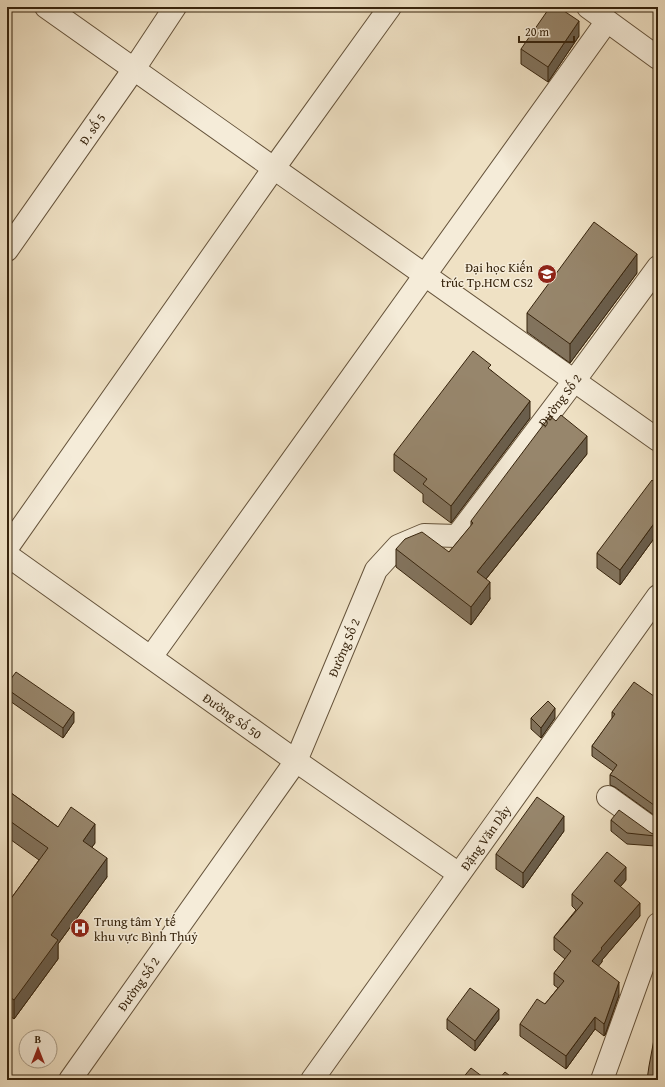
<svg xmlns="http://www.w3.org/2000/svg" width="665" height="1087" viewBox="0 0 665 1087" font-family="'Gentium Book Plus',serif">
	<rect width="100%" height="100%" fill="#efe1c4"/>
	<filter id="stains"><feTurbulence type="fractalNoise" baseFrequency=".005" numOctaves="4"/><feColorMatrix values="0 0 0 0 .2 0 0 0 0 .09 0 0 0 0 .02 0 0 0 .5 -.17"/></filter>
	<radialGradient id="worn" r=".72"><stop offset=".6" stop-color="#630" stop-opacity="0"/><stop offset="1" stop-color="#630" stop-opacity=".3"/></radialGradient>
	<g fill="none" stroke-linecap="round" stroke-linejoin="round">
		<defs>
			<g id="minor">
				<polyline points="46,7 658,440"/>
				<polyline points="588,7 658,58"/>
				<path id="s1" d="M7,250L134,69L175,7"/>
				<polyline points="7,548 274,168 390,7"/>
				<path id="s2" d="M7,555L296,761L459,874"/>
				<polyline points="151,657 607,21"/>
				<polyline points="608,797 658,833"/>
				<path id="s3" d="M70,1080L296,761L376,570L398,546L424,535L457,536L574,381L658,267"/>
				<path id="s4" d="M312,1080L658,596"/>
				<polyline points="602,1080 658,924"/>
			</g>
		</defs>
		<use href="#minor" stroke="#65533b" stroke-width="24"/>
		<use href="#minor" stroke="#f5ecd9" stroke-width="22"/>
	</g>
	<g fill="#82735d" stroke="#37240d">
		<polygon points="469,7 476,7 473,11"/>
		<polygon points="658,20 658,42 655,40 655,25"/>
		<polygon points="579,36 548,82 521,64 521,49"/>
		<polygon points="637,273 570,363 527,332 527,313"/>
		<polygon points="491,370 530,418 451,523 423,502 423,494 394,471 394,454"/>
		<polygon points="587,454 486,579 490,599 471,625 396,567 396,549 449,552 471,526 471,521"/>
		<polygon points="658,485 658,533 620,585 597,568 597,553"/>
		<polygon points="7,684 74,722 63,738 7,699"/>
		<polygon points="658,699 658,818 615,787 610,785 610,775 613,771 592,756 592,746 612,719 612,712"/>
		<polygon points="531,718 555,718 541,738 531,729"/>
		<polygon points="7,790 58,827 95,843 92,847 107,877 58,944 58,959 14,1019 7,1014 7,904 39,860 7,837"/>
		<polygon points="611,820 656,835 656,845 655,846 627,844 611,831"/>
		<polygon points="564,831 523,888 496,869 496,854"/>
		<polygon points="626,880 620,887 640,916 602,960 602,962 598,966 619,995 605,1035 604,1036 595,1029 566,1069 520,1036 520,1024 545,1004 558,988 554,985 554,973 565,959 554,950 554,937 576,910 572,906 572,894"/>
		<polygon points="447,1019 499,1019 475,1051 447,1029"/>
	</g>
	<g fill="#6a5e4c" stroke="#37240d">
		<polygon points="473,7 476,7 473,11"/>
		<polygon points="579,21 579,36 548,82 548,67"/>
		<polygon points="637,254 637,273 570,363 570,344"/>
		<polygon points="530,401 530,418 451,523 451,506"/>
		<polygon points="587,436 587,454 477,590 477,572"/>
		<polygon points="658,518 658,533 620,585 620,570"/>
		<polygon points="490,582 490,599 471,625 471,607"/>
		<polygon points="555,708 555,718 541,738 541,728"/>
		<polygon points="74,712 74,722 63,738 63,728"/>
		<polygon points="9,763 9,782 7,784 7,765"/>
		<polygon points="564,816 564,831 523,888 523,873"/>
		<polygon points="95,824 95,843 83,859 83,841"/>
		<polygon points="656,835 656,845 655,846 655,836"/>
		<polygon points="107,858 107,877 58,944 58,959 14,1019 14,1000 51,935"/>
		<polygon points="626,867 626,880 614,894 614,881"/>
		<polygon points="640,903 640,916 602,960 602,962 592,974 592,961 601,948"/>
		<polygon points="619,982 619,995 605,1035 604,1036 604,1024"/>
		<polygon points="499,1009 499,1019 475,1051 475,1041"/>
		<polygon points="595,1017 595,1029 566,1069 566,1056"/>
	</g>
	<g fill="#97866c" stroke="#37240d">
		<polygon points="550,7 558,7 579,21 548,67 521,49"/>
		<polygon points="658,20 658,27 655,25"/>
		<polygon points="594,222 637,254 570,344 527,313"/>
		<polygon points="473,351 491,365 488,368 530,401 451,506 423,484 427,479 394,454"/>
		<polygon points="561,415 587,436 477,572 490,582 471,607 396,549 405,539 422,532 449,552 473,523 471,521 550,416 556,421"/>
		<polygon points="652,480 658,485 658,518 620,570 597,553"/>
		<polygon points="16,672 74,712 63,728 7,689 7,684"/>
		<polygon points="634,682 658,699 658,808 615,777 610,775 617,765 592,746 615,714 612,712"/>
		<polygon points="548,701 555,708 541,728 531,718"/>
		<polygon points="7,790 58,827 71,807 95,824 83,841 107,858 51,935 58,940 14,1000 7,995 7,904 48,848 7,819"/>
		<polygon points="537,797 564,816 523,873 496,854"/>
		<polygon points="619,810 651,833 656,835 655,836 627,833 611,820"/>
		<polygon points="607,852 626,867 614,881 640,903 601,948 602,949 592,961 619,982 605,1022 604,1024 595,1017 566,1056 520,1024 537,999 545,1004 564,981 554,973 571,951 554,937 583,903 572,894"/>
		<polygon points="470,988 499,1009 475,1041 447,1019"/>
		<polygon points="658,1018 658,1080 647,1080 649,1066"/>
		<polygon points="471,1068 487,1080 461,1080"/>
		<polygon points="505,1072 515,1080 498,1080"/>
	</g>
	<defs>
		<symbol id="school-disc" viewBox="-11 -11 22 22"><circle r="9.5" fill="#8f2418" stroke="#f5ecd9"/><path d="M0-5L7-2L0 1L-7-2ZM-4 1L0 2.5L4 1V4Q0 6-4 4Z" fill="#fff"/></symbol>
		<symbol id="hospital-disc" viewBox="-11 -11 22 22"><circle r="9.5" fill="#8f2418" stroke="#f5ecd9"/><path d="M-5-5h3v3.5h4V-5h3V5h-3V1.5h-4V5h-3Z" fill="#fff"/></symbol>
	</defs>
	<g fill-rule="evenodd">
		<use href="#school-disc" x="536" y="263" width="22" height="22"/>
		<use href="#hospital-disc" x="69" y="917" width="22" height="22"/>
	</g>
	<g text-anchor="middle" stroke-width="3" stroke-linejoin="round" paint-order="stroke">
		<g font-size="13" fill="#37240d" stroke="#f5ecd9">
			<text dy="5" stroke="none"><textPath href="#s1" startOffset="148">Đ. số 5</textPath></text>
			<text dy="5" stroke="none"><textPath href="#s3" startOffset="862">Đường Số 2</textPath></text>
			<text dy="5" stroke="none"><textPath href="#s3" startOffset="514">Đường Số 2</textPath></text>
			<text dy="5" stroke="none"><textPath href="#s2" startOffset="277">Đường Số 50</textPath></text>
			<text dy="5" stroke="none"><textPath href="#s4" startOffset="298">Đặng Văn Dầy</textPath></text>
			<text dy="5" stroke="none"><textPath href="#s3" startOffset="118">Đường Số 2</textPath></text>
		</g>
		<g font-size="13" fill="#37240d" stroke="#f5ecd9" text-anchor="end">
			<text x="533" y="272">Đại học Kiến<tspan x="533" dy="15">trúc Tp.HCM CS2</tspan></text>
			<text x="94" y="926" text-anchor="start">Trung tâm Y tế<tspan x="94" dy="15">khu vực Bình Thuỷ</tspan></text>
		</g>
	</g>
	<rect width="665" height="1087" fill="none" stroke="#efe1c4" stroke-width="24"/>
	<rect x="8" y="8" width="649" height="1071" fill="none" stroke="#37240d" stroke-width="2"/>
	<rect x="12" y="12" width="641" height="1063" fill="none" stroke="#37240d"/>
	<g transform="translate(38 1049)"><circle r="19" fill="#f5ecd9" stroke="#a99c87"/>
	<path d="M0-3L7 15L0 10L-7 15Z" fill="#8f2418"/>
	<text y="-6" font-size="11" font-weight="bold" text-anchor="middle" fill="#37240d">B</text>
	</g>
	<path d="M519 36v6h55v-6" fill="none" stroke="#37240d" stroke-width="2"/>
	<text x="525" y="36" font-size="12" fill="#37240d" stroke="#f5ecd9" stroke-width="3" paint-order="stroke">20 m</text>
	<rect width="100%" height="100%" filter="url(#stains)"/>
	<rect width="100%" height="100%" fill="url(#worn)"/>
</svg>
